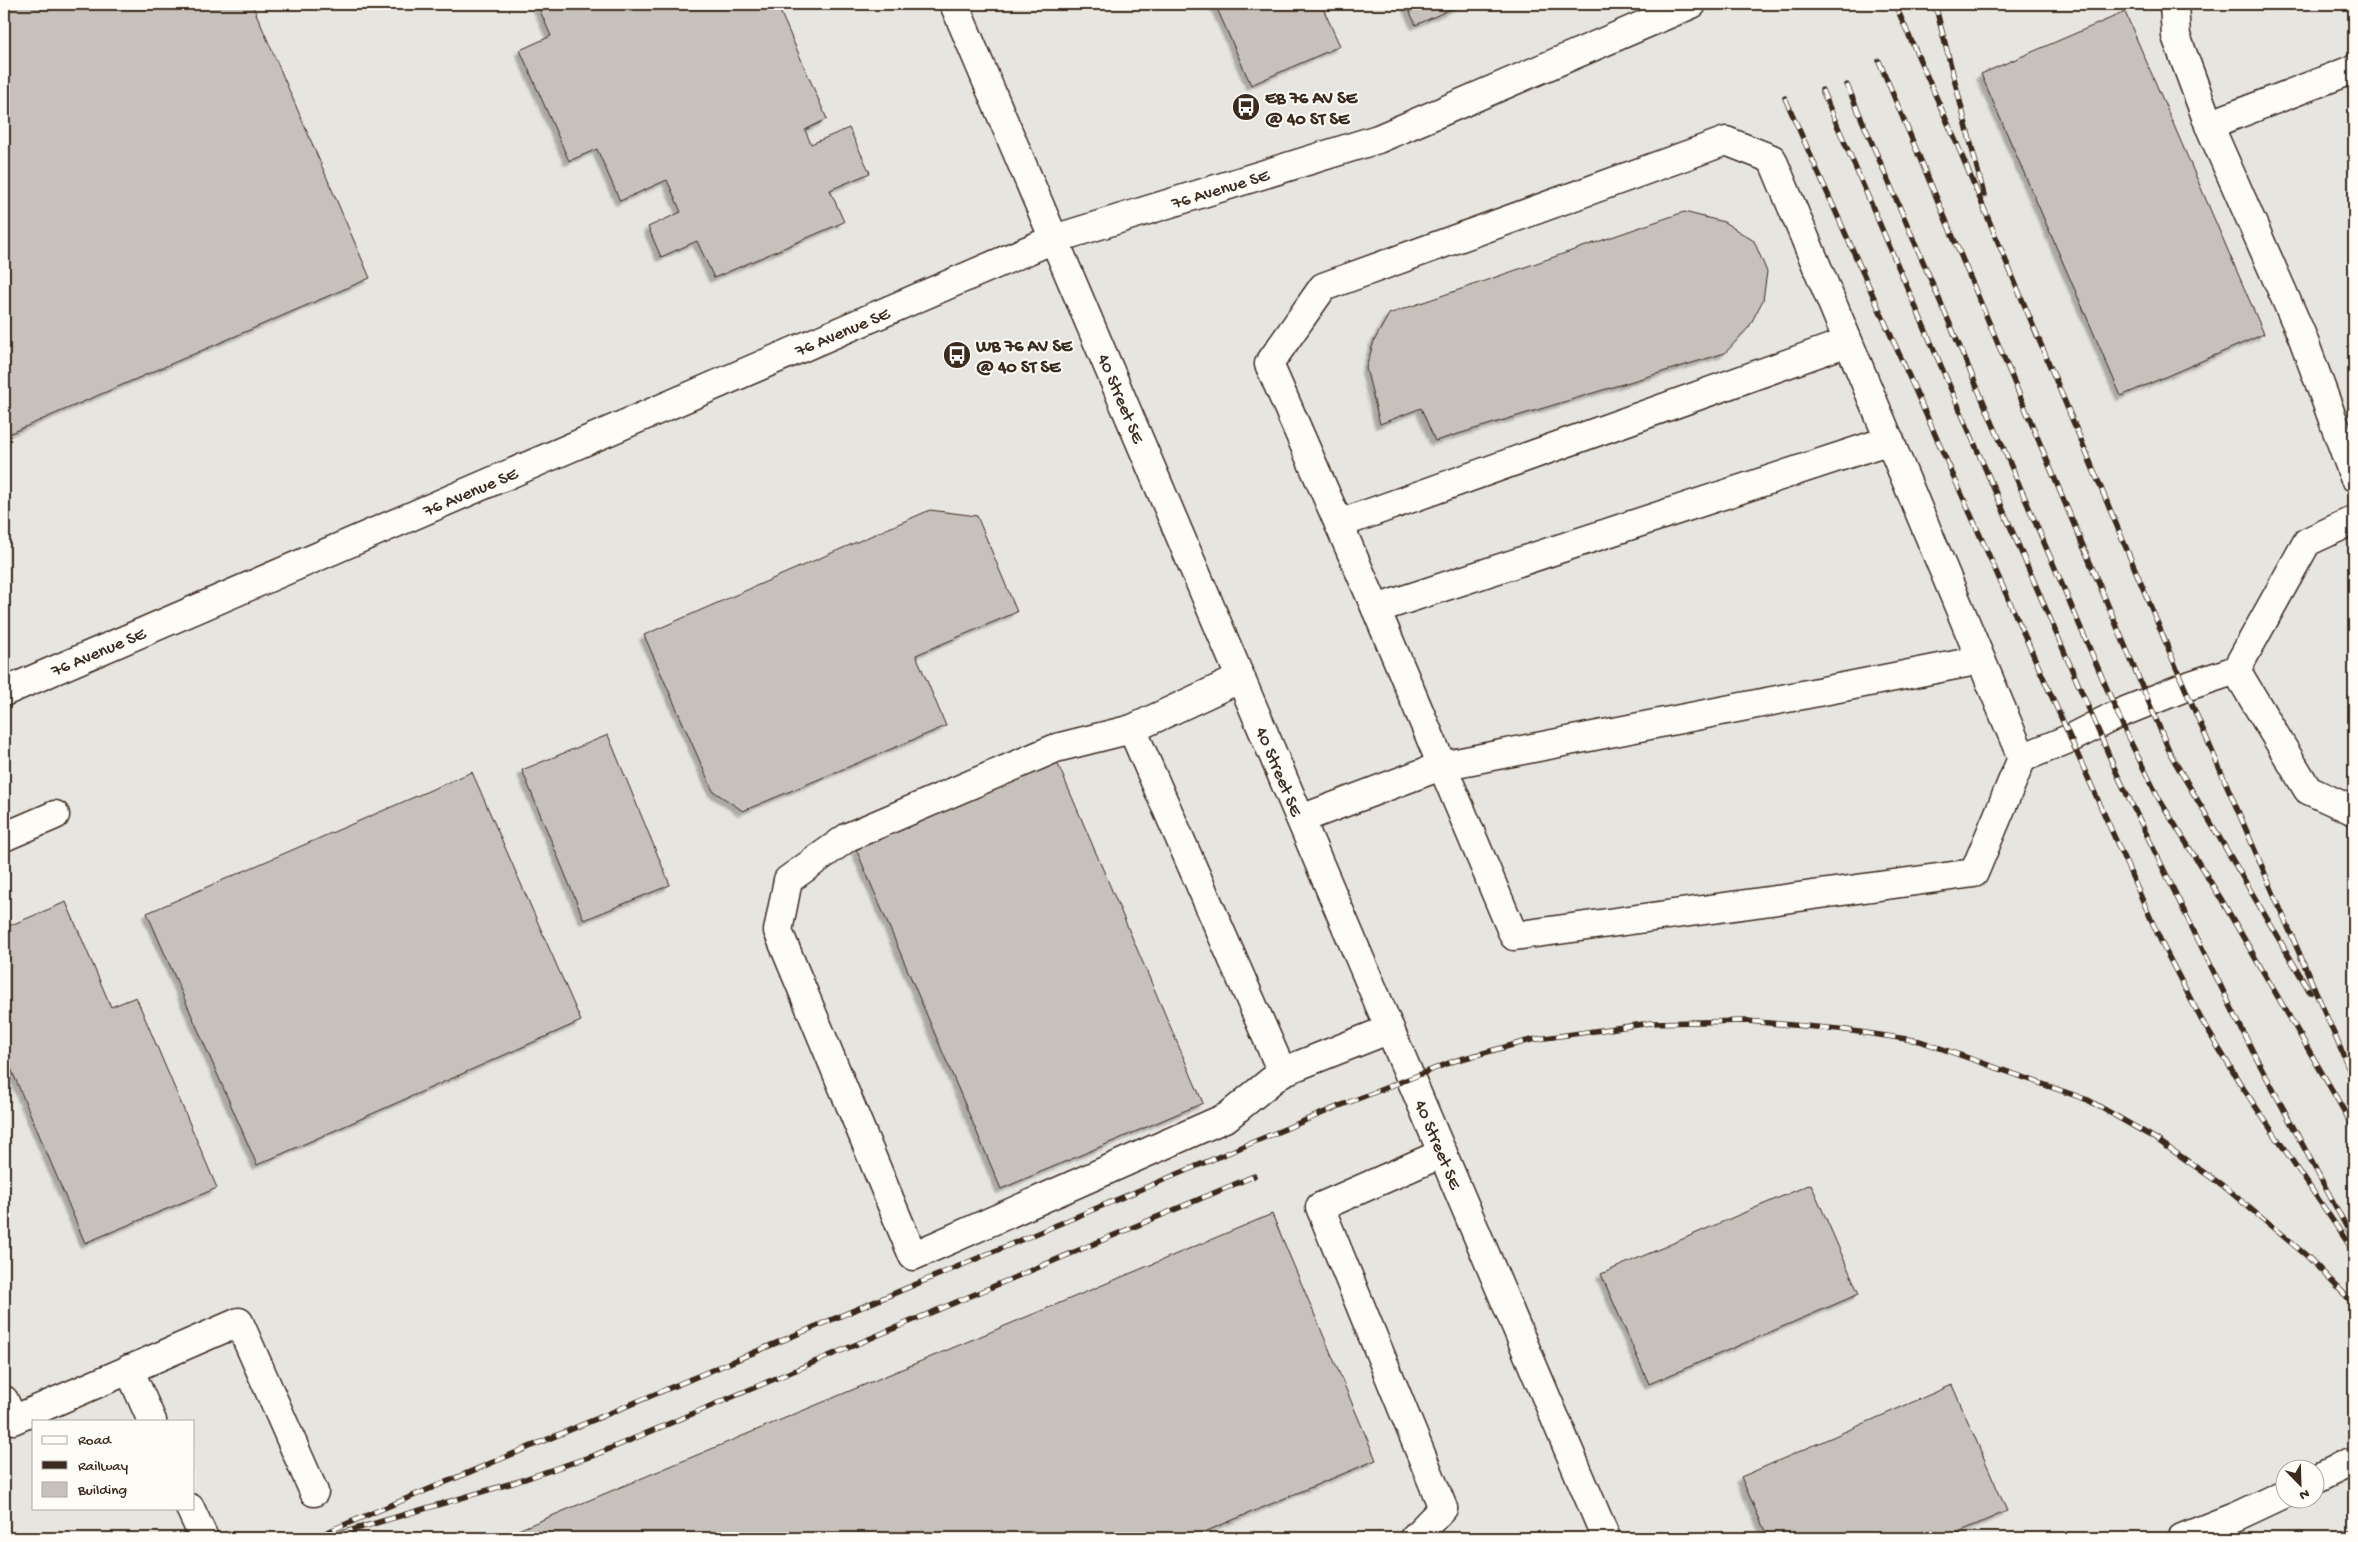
<svg xmlns="http://www.w3.org/2000/svg" width="2358" height="1542" viewBox="0 0 2358 1542" font-family="'Gochi Hand',sans-serif">
	<defs>
		<filter id="shadow"><feDropShadow dx="-4.5" dy="4.5" stdDeviation="1" flood-color="#0004"/></filter>
	</defs>
	<rect width="100%" height="100%" fill="#f5f4ee"/>
	<filter id="ink" filterUnits="userSpaceOnUse"><feTurbulence type="fractalNoise" baseFrequency=".02" numOctaves="2"/><feDisplacementMap in="SourceGraphic" scale="10" xChannelSelector="R" yChannelSelector="G"/><feConvolveMatrix kernelMatrix="1 2 1 2 8 2 1 2 1" color-interpolation-filters="sRGB"/></filter>
	<g filter="url(#ink)">
		<path fill="#e7e5df" fill-rule="evenodd" d="M4,4H2354V1538H4ZM34,1421H194V1508H34ZM2286,1470H2316V1500H2286Z"/>
		<g fill="#c7c1bb" stroke="#3b2a1e" filter="url(#shadow)">
			<polygon points="4,4 252,4 370,278 4,436"/>
			<polygon points="537,4 777,4 827,119 805,130 811,144 849,128 870,173 830,190 844,222 714,278 697,241 661,257 648,227 681,212 667,180 620,201 597,149 569,161 520,50 551,36"/>
			<polygon points="1215,4 1321,4 1340,46 1251,85"/>
			<polygon points="1406,4 1462,4 1416,25"/>
			<polygon points="2125,12 2264,334 2121,396 1981,74"/>
			<polygon points="1684,212 1724,222 1754,241 1767,272 1763,300 1749,327 1725,353 1435,441 1421,408 1380,424 1366,368 1374,341 1389,314"/>
			<polygon points="930,510 977,516 1017,612 916,655 946,726 743,811 713,791 644,635"/>
			<polygon points="608,735 670,885 584,920 522,770"/>
			<polygon points="1057,762 1203,1103 1001,1189 856,849"/>
			<polygon points="472,772 581,1021 257,1165 147,913"/>
			<polygon points="66,902 111,1007 136,997 217,1188 85,1243 4,1052 4,928"/>
			<polygon points="1811,1184 1859,1294 1649,1384 1601,1274"/>
			<polygon points="1272,1214 1376,1460 1190,1538 499,1538"/>
			<polygon points="1952,1385 2007,1511 1945,1538 1768,1538 1741,1477"/>
			<polygon points="2354,1528 2354,1538 2330,1538"/>
		</g>
		<g fill="none" stroke-linecap="round" stroke-linejoin="round">
			<defs>
				<g id="minor">
					<polyline points="954,4 1606,1538"/>
					<polyline points="2174,4 2176,36 2209,125"/>
					<polyline points="2354,69 2209,125 2302,336 2354,477"/>
					<polyline points="2354,520 2307,542 2236,670 2308,790 2354,811"/>
					<polyline points="1339,524 1848,342"/>
					<polyline points="1376,609 1890,440"/>
					<polyline points="1241,678 1132,729 1282,1072 1390,1029"/>
					<polyline points="4,692 1054,239 1378,139 1692,4"/>
					<polyline points="1132,729 1056,748 848,837 788,880 778,931 913,1256 1227,1117 1282,1072"/>
					<polyline points="2022,758 1772,159 1726,141 1323,287 1269,364 1376,609 1514,936 1974,873 2022,758 2071,738 2118,714 2185,687 2236,670"/>
					<polyline points="1301,819 1441,766 1981,660"/>
					<polyline points="4,837 55,815"/>
					<polyline points="129,1369 152,1421"/>
					<polyline points="4,1400 13,1420 239,1322 314,1492"/>
					<polyline points="2316,1479 2347,1464 2354,1466"/>
					<polyline points="190,1508 204,1538"/>
					<polyline points="1414,1538 1443,1508 1320,1207 1443,1153"/>
					<polyline points="2182,1538 2237,1516 2286,1493"/>
				</g>
			</defs>
			<use href="#minor" stroke="#3b2a1e" stroke-width="31"/>
			<use href="#minor" stroke="#fdfcf7" stroke-width="28"/>
			<defs>
				<g id="rail">
					<polyline points="1895,4 1957,144 2181,679 2354,1080"/>
					<polyline points="1935,4 1984,195"/>
					<polyline points="1879,61 2171,755 2310,992"/>
					<polyline points="1847,85 2126,733 2159,799 2221,899 2354,1128"/>
					<polyline points="1822,90 2117,774 2252,1050 2354,1241"/>
					<polyline points="1785,98 2163,946 2201,1019 2241,1085 2354,1252"/>
					<polyline points="342,1533 516,1482 595,1455 1254,1176"/>
					<polyline points="313,1538 1337,1107 1454,1061 1531,1040 1651,1023 1747,1021 1839,1029 1920,1041 2088,1100 2156,1139 2222,1185 2307,1256 2354,1304"/>
				</g>
			</defs>
			<use href="#rail" stroke="#3b2a1e" stroke-width="5.5"/>
			<use href="#rail" stroke="#fdfcf7" stroke-width="4" stroke-dasharray="11" stroke-linecap="butt"/>
		</g>
	</g>
	<defs>
		<symbol id="bus-disc" viewBox="-11 -11 22 22"><circle r="9.5" fill="#3b2a1e" stroke="#fdfcf7"/><path d="M-5-6H5V4H4V6H2V4H-2V6H-4V4H-5ZM-3.5-4V0h7V-4ZM-3.5 1.2v1.5H-2V1.2ZM2 1.2v1.5H3.5V1.2Z" fill="#fff"/></symbol>
	</defs>
	<g fill-rule="evenodd">
		<use href="#bus-disc" x="1230" y="91" width="32" height="32"/>
		<use href="#bus-disc" x="941" y="339" width="32" height="32"/>
	</g>
	<g text-anchor="middle" stroke-width="4" stroke-linejoin="round" paint-order="stroke">
		<g font-size="18" font-weight="bold" fill="#3b2a1e" stroke="#fdfcf7" text-anchor="start">
			<text x="1265" y="103">EB 76 AV SE<tspan x="1265" dy="21">@ 40 ST SE</tspan></text>
			<text x="976" y="351">WB 76 AV SE<tspan x="976" dy="21">@ 40 ST SE</tspan></text>
		</g>
		<g font-size="18" fill="#3b2a1e" stroke="#fdfcf7">
			<text transform="translate(1220 188) rotate(-17)" y="6">76 Avenue SE</text>
			<text transform="translate(842 331) rotate(-23)" y="6">76 Avenue SE</text>
			<text transform="translate(1122 398) rotate(67)" y="6">40 Street SE</text>
			<text transform="translate(470 491) rotate(-23)" y="6">76 Avenue SE</text>
			<text transform="translate(98 651) rotate(-23)" y="6">76 Avenue SE</text>
			<text transform="translate(1280 771) rotate(67)" y="6">40 Street SE</text>
			<text transform="translate(1439 1144) rotate(67)" y="6">40 Street SE</text>
		</g>
	</g>
	<rect width="2358" height="1542" fill="none" stroke="#fdfcf7" stroke-width="20"/>
	<rect x="10" y="10" width="2338" height="1522" fill="none" stroke="#3b2a1e" stroke-width="2" filter="url(#ink)"/>
	<rect x="32" y="1420" width="162" height="90" fill="#fdfcf7" stroke="#afa8a0"/>
	<rect x="42" y="1436" width="25" height="8" fill="#fdfcf7" stroke="#afa8a0"/>
	<text x="78" y="1444" font-size="15" fill="#3b2a1e">Road</text>
	<rect x="42" y="1461" width="25" height="8" fill="#3b2a1e" stroke="#afa8a0"/>
	<text x="78" y="1470" font-size="15" fill="#3b2a1e">Railway</text>
	<rect x="42" y="1482" width="25" height="15" fill="#c7c1bb" stroke="#afa8a0"/>
	<text x="78" y="1494" font-size="15" fill="#3b2a1e">Building</text>
	<g transform="translate(2300 1484) rotate(157)"><circle r="24" fill="#fdfcf7" stroke="#afa8a0"/>
	<path d="M0-4L9 19L0 12L-9 19Z" fill="#3b2a1e"/>
	<text y="-8" font-size="14" font-weight="bold" text-anchor="middle" fill="#3b2a1e">N</text>
	</g>
</svg>
